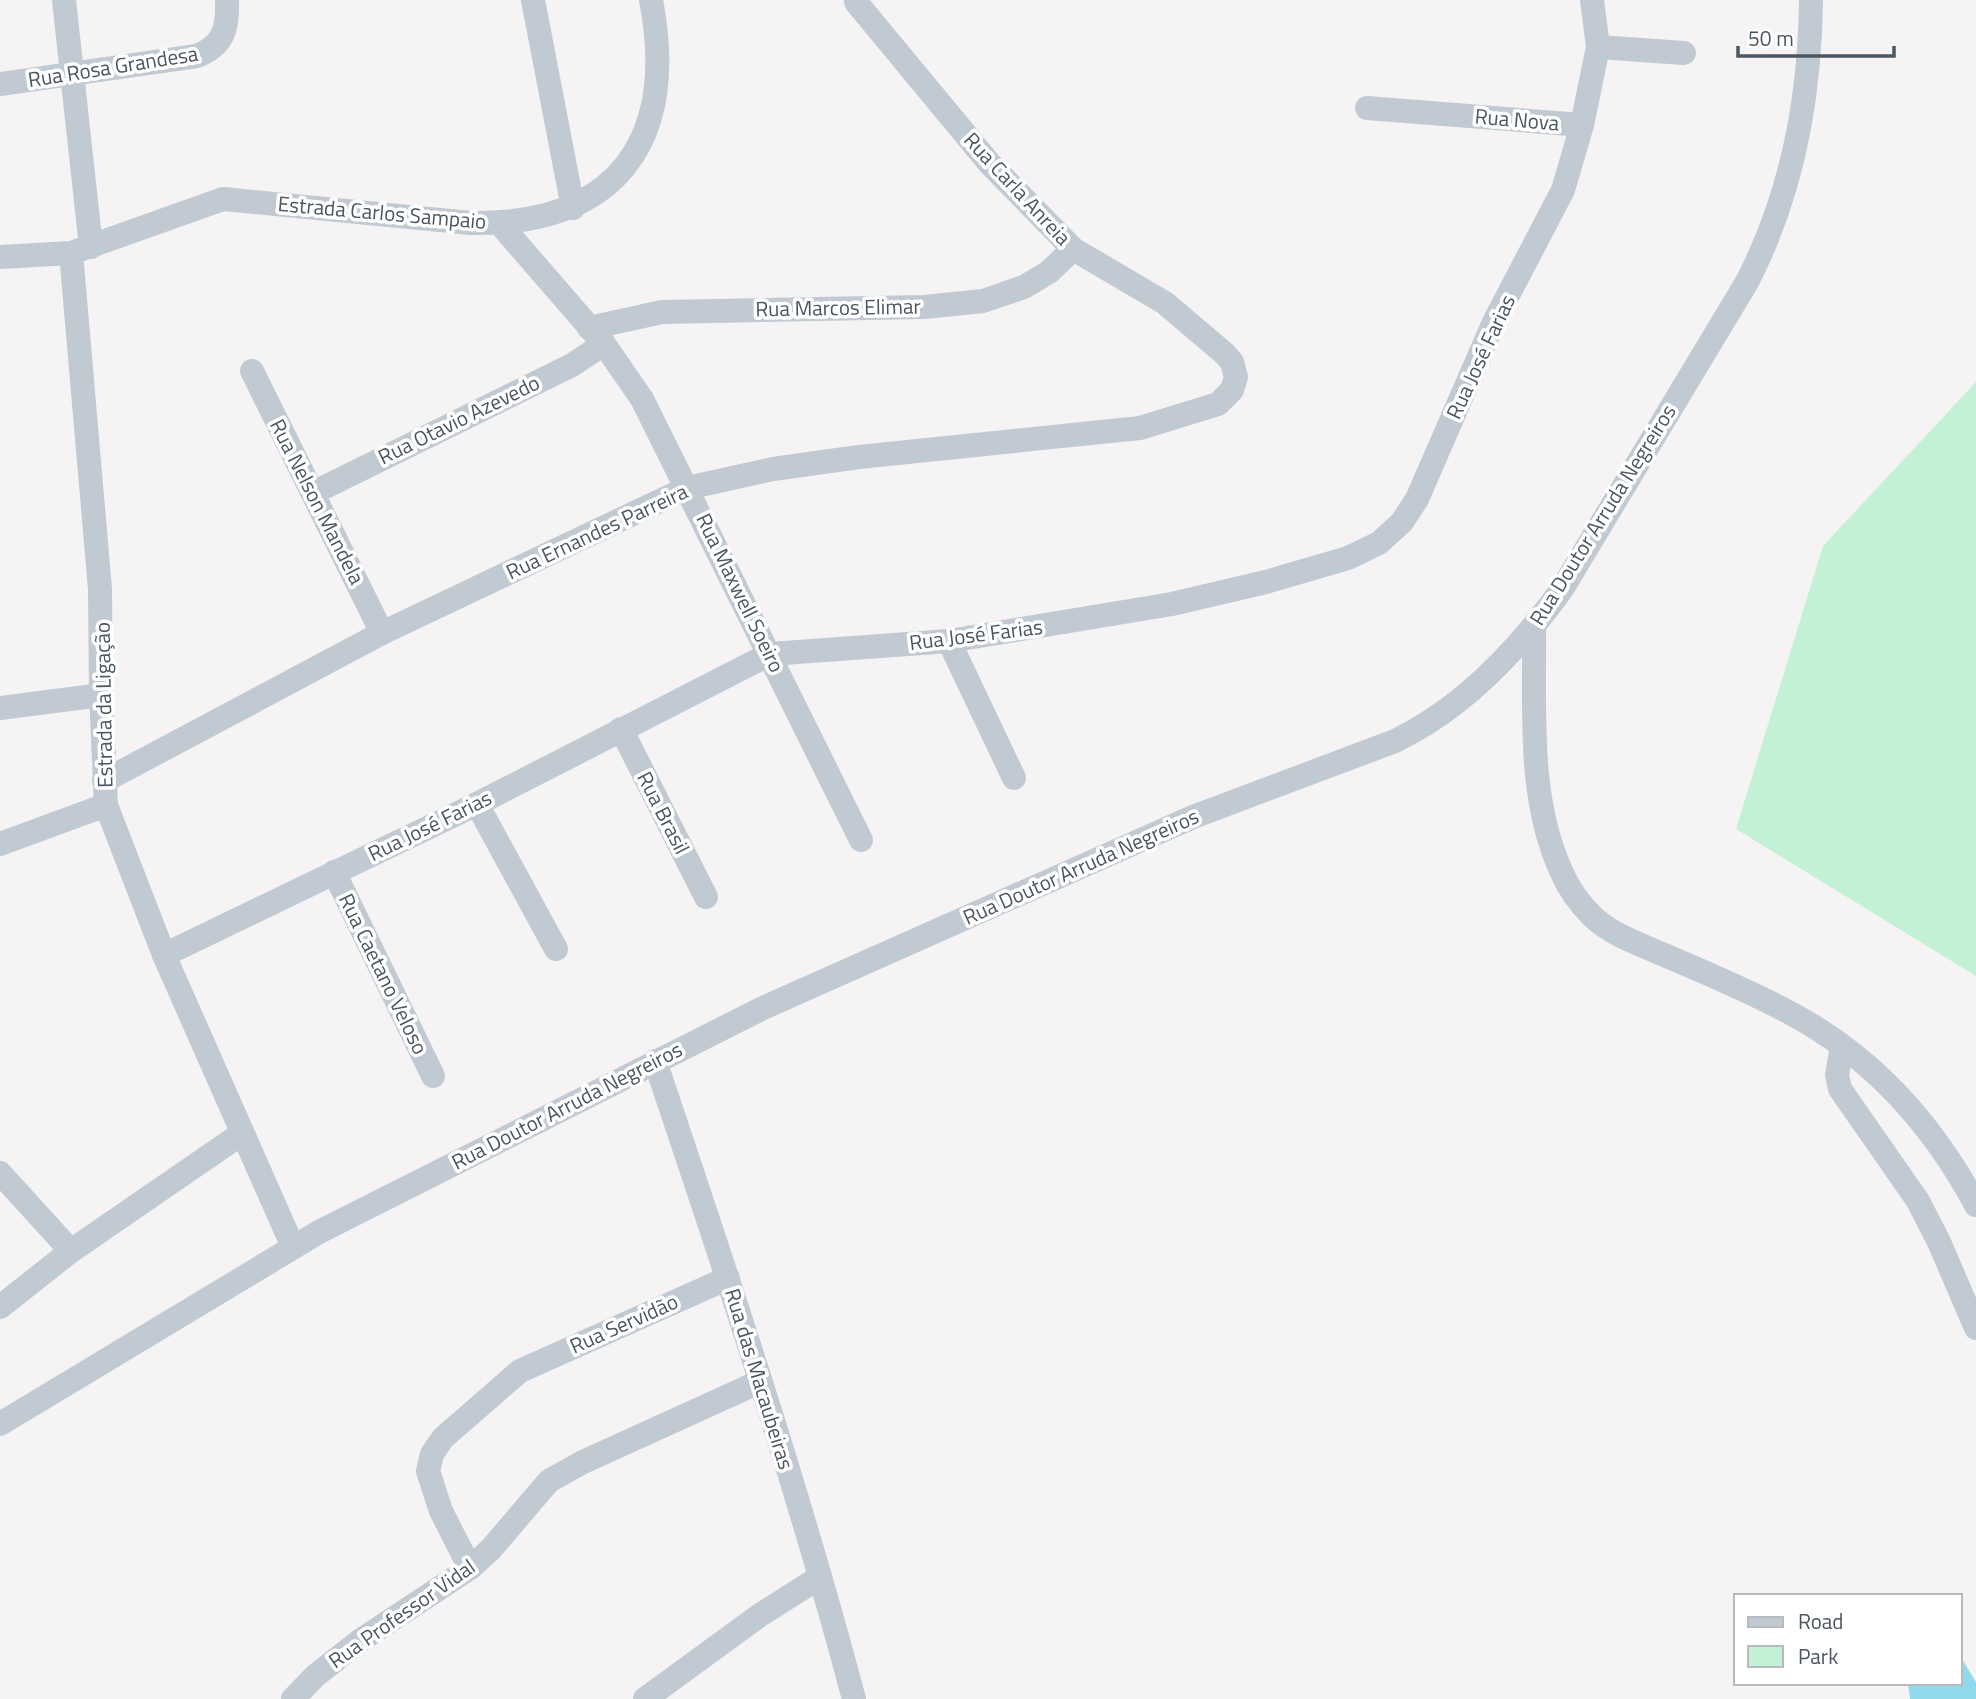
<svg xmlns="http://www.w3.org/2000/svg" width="1976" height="1699" viewBox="0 0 1976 1699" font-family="'Titillium Web',sans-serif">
	<rect width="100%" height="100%" fill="#f5f3f3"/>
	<polygon fill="#c3f1d5" points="1976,382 1976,976 1736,829 1823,546"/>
	<polygon fill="#90daee" points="1960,1656 1976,1682 1976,1699 1910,1699 1908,1683 1960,1683"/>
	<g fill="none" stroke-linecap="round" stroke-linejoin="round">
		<g stroke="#c1cad2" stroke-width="24">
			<polyline points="64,0 91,247"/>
			<polyline points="533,0 573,208"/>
			<polyline points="1598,47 1684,53"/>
			<path d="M0,84L197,56C224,45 228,28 227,0"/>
			<polyline points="1367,108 1582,125 1598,47 1592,0"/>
			<polyline points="500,224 604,344 642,399 861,840"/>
			<polyline points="71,253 100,589 101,695 106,805 164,955 293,1247"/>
			<path d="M0,257L71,253L223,199L471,223C617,225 678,141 651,0"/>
			<polyline points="589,328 662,312 924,307 983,301 1024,287 1049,272 1073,249"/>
			<polyline points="252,371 382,633"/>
			<polyline points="313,493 572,365 604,344"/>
			<path d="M1534,628C1535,708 1527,798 1562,873C1569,889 1580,904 1592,916C1610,934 1639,944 1662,954C1706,973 1750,991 1792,1014C1874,1058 1933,1125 1976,1205"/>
			<polyline points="949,641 1014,778"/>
			<polyline points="0,708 101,695"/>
			<polyline points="621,729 706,897"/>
			<polyline points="104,781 382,633 687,488 773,469 859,457 1140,428 1218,404 1232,390 1236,377 1232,362 1225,354 1165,303 1073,249 990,164 856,2"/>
			<polyline points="477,804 556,949"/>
			<polyline points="0,844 106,805"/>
			<polyline points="334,872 433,1076"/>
			<polyline points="164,955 477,804 770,654 949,641 1172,604 1266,582 1348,558 1379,543 1402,522 1417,499 1494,322 1563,190 1582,125"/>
			<polyline points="1842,1046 1837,1075 1840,1089 1918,1201 1939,1242 1976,1328"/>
			<path d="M655,1061C726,1272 797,1484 854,1699"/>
			<polyline points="0,1173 71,1251"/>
			<polyline points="0,1307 71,1251 241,1134"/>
			<path d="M0,1424L319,1232L763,1008L1193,817L1395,741C1464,708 1518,650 1562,589L1747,282C1792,195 1810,98 1811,0"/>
			<polyline points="470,1568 441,1511 428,1471 432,1454 443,1438 520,1371 728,1278"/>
			<polyline points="293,1699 315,1676 361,1640 470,1568 491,1549 549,1481 583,1462 759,1382"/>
			<polyline points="645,1699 760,1615 820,1577"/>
		</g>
	</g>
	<g text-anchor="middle" stroke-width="7" stroke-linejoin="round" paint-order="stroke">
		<g font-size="21" fill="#4a5661" stroke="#fff">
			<text transform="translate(113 67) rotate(-9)" y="7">Rua Rosa Grandesa</text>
			<text transform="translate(1517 120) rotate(5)" y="7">Rua Nova</text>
			<text transform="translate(1017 189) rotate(47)" y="7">Rua Carla Anreia</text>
			<text transform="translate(382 213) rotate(5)" y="7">Estrada Carlos Sampaio</text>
			<text transform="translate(838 308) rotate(-1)" y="7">Rua Marcos Elimar</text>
			<text transform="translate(1481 357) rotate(-65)" y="7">Rua José Farias</text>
			<text transform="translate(459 420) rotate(-26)" y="7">Rua Otavio Azevedo</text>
			<text transform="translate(317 502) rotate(63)" y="7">Rua Nelson Mandela</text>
			<text transform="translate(1603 515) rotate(-58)" y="7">Rua Doutor Arruda Negreiros</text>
			<text transform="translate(597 532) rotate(-25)" y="7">Rua Ernandes Parreira</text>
			<text transform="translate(740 593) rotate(64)" y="7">Rua Maxwell Soeiro</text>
			<text transform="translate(976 635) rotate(-7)" y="7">Rua José Farias</text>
			<text transform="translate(104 705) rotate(-91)" y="7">Estrada da Ligação</text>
			<text transform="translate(663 813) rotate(63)" y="7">Rua Brasil</text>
			<text transform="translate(430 826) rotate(-26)" y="7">Rua José Farias</text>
			<text transform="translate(1081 867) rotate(-24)" y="7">Rua Doutor Arruda Negreiros</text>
			<text transform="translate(383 974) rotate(64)" y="7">Rua Caetano Veloso</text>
			<text transform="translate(567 1106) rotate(-27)" y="7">Rua Doutor Arruda Negreiros</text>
			<text transform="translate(624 1324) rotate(-24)" y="7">Rua Servidão</text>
			<text transform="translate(759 1379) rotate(73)" y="7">Rua das Macaubeiras</text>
			<text transform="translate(402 1614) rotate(-35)" y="7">Rua Professor Vidal</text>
		</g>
	</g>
	<rect x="1734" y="1594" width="228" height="91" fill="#ffffff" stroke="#b7bbc0" stroke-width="2"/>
	<rect x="1748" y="1617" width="35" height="10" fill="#c1cad2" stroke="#b7bbc0" stroke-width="2"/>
	<text x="1798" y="1629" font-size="21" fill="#4a5661">Road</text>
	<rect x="1748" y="1646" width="35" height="21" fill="#c3f1d5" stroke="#b7bbc0" stroke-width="2"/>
	<text x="1798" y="1664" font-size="21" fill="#4a5661">Park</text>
	<path d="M1738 46v10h156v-10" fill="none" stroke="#4a5661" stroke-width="3.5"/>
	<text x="1748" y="46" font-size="21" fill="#4a5661" stroke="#ffffff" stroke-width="5" paint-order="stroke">50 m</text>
</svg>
